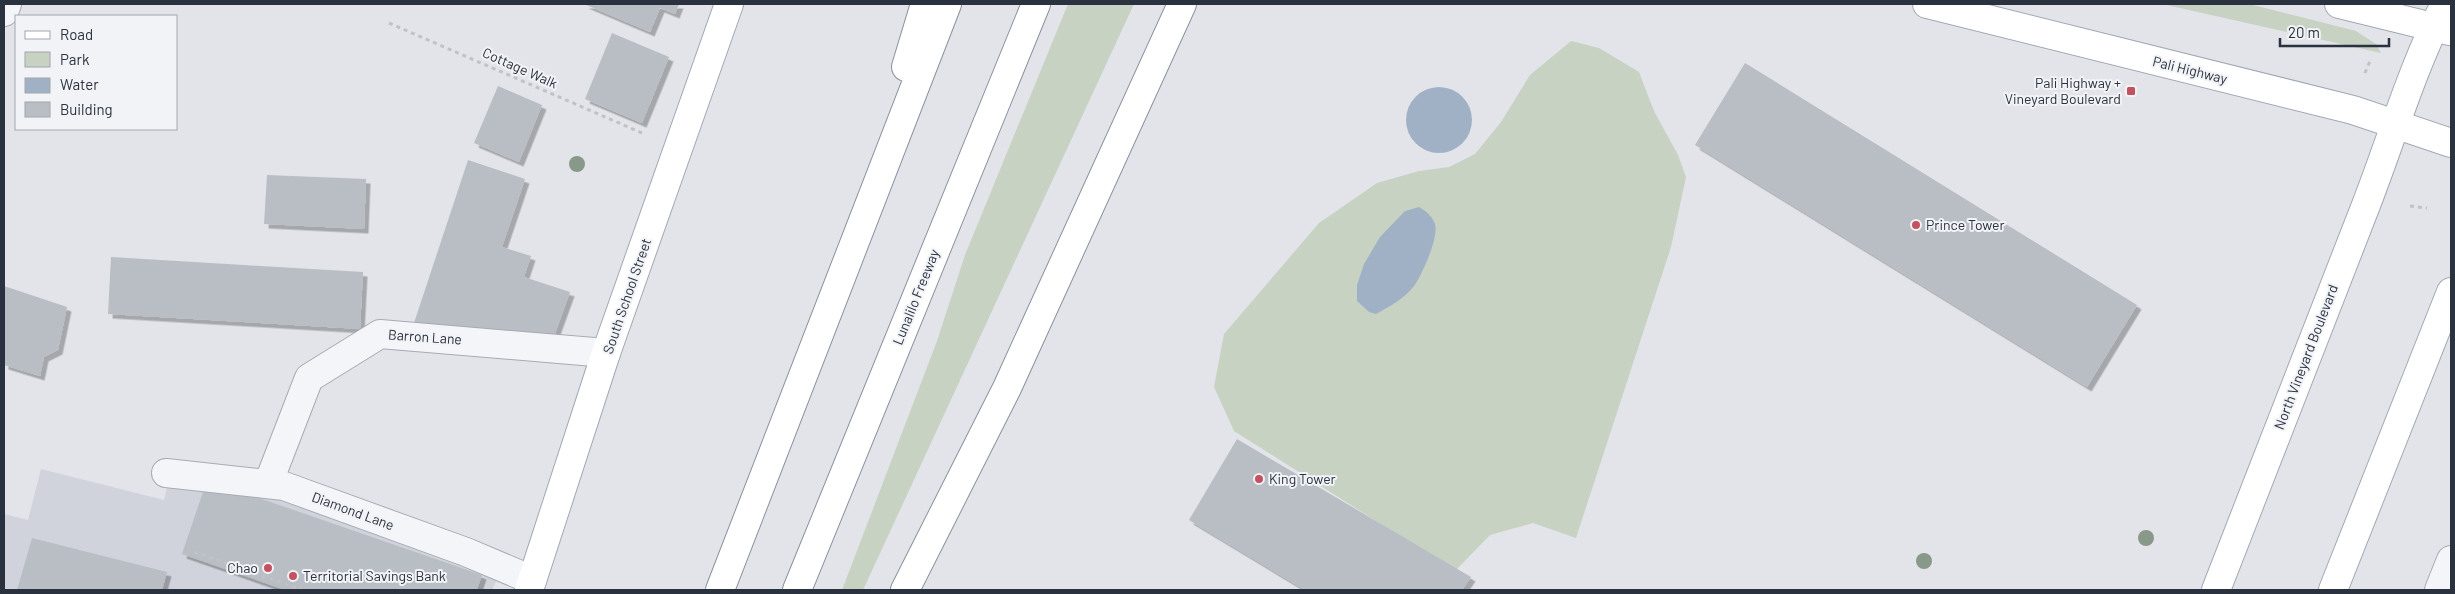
<svg xmlns="http://www.w3.org/2000/svg" width="2455" height="594" viewBox="0 0 2455 594" font-family="Barlow,sans-serif">
	<defs>
		<filter id="shadow"><feDropShadow dx="4.5" dy="4.5" stdDeviation="0" flood-color="#0004"/></filter>
	</defs>
	<rect width="100%" height="100%" fill="#e2e4e9"/>
	<polygon fill="#d0d3db" points="198,464 265,470 509,554 492,590 4,590 4,514 28,520 41,469 164,500 172,467"/>
	<g fill="#c7d2c3">
		<polygon points="1068,4 1134,4 863,590 842,590 937,341 965,255"/>
		<polygon points="2162,4 2249,4 2356,31 2376,44 2381,53"/>
		<polygon points="1571,41 1599,48 1639,72 1654,111 1678,155 1686,177 1671,247 1576,538 1533,523 1490,535 1455,571 1234,431 1214,387 1224,334 1319,223 1377,183 1419,171 1449,167 1475,154 1501,122 1530,75"/>
	</g>
	<g fill="#a0b1c6">
		<circle cx="1439" cy="120" r="33"/>
		<path d="M1419,207C1426,211 1432,216 1435,224C1439,237 1422,275 1414,286C1405,298 1389,307 1376,314L1369,312L1357,301V285L1364,264L1380,237L1405,211Z"/>
	</g>
	<g fill="#b9bec5" filter="url(#shadow)">
		<polygon points="584,4 679,4 675,14 660,8 650,32"/>
		<polygon points="612,33 669,57 642,123 585,99"/>
		<polygon points="1745,63 2137,305 2087,387 1695,145"/>
		<polygon points="498,86 542,105 519,162 474,143"/>
		<polygon points="468,160 525,179 502,247 531,256 524,277 570,292 553,339 413,326"/>
		<polygon points="267,175 366,179 364,229 264,224"/>
		<polygon points="111,257 363,272 360,329 108,314"/>
		<polygon points="4,286 67,307 58,350 44,357 40,376 4,365"/>
		<polygon points="1237,439 1471,577 1462,590 1305,590 1189,520"/>
		<polygon points="207,480 482,575 477,590 285,590 182,554"/>
		<polygon points="32,538 167,572 162,590 17,590"/>
	</g>
	<g fill="none" stroke-linecap="round" stroke-linejoin="round">
		<defs>
			<g id="minor">
				<polyline points="4,12 7,4"/>
				<polyline points="166,473 284,486 466,552 532,580"/>
				<polyline points="268,484 309,378 380,334 606,353"/>
				<polyline points="2439,590 2451,560"/>
			</g>
			<g id="major">
				<polyline points="1927,4 2353,110 2451,143"/>
				<polyline points="2339,4 2449,31"/>
				<polyline points="529,590 606,353 729,4"/>
				<path d="M2216,590C2265,461 2316,333 2366,205C2392,138 2412,68 2445,4"/>
				<polyline points="2333,590 2451,292"/>
			</g>
			<g id="highway">
				<polyline points="906,67 925,4"/>
				<polyline points="720,590 947,4"/>
				<polyline points="797,590 1036,4"/>
				<polyline points="905,590 1007,388 1182,4"/>
			</g>
		</defs>
		<use href="#minor" stroke="#a7abb3" stroke-width="30"/>
		<use href="#major" stroke="#a2a9b4" stroke-width="30"/>
		<use href="#highway" stroke="#8a929e" stroke-width="30"/>
		<g stroke="#c0c2c8" stroke-width="3" stroke-dasharray="4 4" stroke-linecap="butt">
			<polyline points="389,23 642,133"/>
			<polyline points="2365,73 2370,61"/>
			<polyline points="2410,206 2427,208"/>
			<polyline points="194,552 303,590"/>
		</g>
		<use href="#minor" stroke="#f4f5f8" stroke-width="28"/>
		<use href="#major" stroke="#fff" stroke-width="28"/>
		<use href="#highway" stroke="#fff" stroke-width="28"/>
	</g>
	<g fill="#889889">
		<circle cx="577" cy="164" r="8"/>
		<circle cx="2146" cy="538" r="8"/>
		<circle cx="1924" cy="561" r="8"/>
	</g>
	<g fill="#c35160" stroke="#f1f3f6" stroke-width="2">
		<rect x="2126" y="86" width="10" height="10" rx="2.5"/>
		<circle cx="1916" cy="225" r="5"/>
		<circle cx="1259" cy="479" r="5"/>
		<circle cx="268" cy="568" r="5"/>
		<circle cx="293" cy="576" r="5"/>
	</g>
	<g text-anchor="middle" stroke-width="4" stroke-linejoin="round" paint-order="stroke">
		<g font-size="14" fill="#2b323f" stroke="#f1f3f6">
			<text transform="translate(520 68) rotate(24)" y="5">Cottage Walk</text>
			<text transform="translate(2190 70) rotate(14)" y="5">Pali Highway</text>
			<text transform="translate(627 296) rotate(-71)" y="5">South School Street</text>
			<text transform="translate(916 297) rotate(-68)" y="5">Lunalilo Freeway</text>
			<text transform="translate(425 337) rotate(4)" y="5">Barron Lane</text>
			<text transform="translate(2306 357) rotate(-69)" y="5">North Vineyard Boulevard</text>
			<text transform="translate(353 511) rotate(20)" y="5">Diamond Lane</text>
		</g>
		<g font-size="14" fill="#2b323f" stroke="#f1f3f6" text-anchor="start">
			<text x="2121" y="88" text-anchor="end">Pali Highway +<tspan x="2121" dy="16">Vineyard Boulevard</tspan></text>
			<text x="1926" y="230">Prince Tower</text>
			<text x="1269" y="484">King Tower</text>
			<text x="258" y="573" text-anchor="end">Chao</text>
			<text x="303" y="581">Territorial Savings Bank</text>
		</g>
	</g>
	<rect width="2455" height="594" fill="none" stroke="#2b323f" stroke-width="10"/>
	<rect x="15" y="15" width="162" height="115" fill="#f1f3f6" stroke="#a2a6ad"/>
	<rect x="25" y="31" width="25" height="8" fill="#ffffff" stroke="#a2a6ad"/>
	<text x="60" y="40" font-size="15" fill="#2b323f">Road</text>
	<rect x="25" y="52" width="25" height="15" fill="#c7d2c3" stroke="#a2a6ad"/>
	<text x="60" y="65" font-size="15" fill="#2b323f">Park</text>
	<rect x="25" y="78" width="25" height="15" fill="#a0b1c6" stroke="#a2a6ad"/>
	<text x="60" y="90" font-size="15" fill="#2b323f">Water</text>
	<rect x="25" y="102" width="25" height="15" fill="#b9bec5" stroke="#a2a6ad"/>
	<text x="60" y="115" font-size="15" fill="#2b323f">Building</text>
	<path d="M2280 38v8h109v-8" fill="none" stroke="#2b323f" stroke-width="2.5"/>
	<text x="2288" y="38" font-size="15" fill="#2b323f" stroke="#f1f3f6" stroke-width="4" paint-order="stroke">20 m</text>
</svg>
